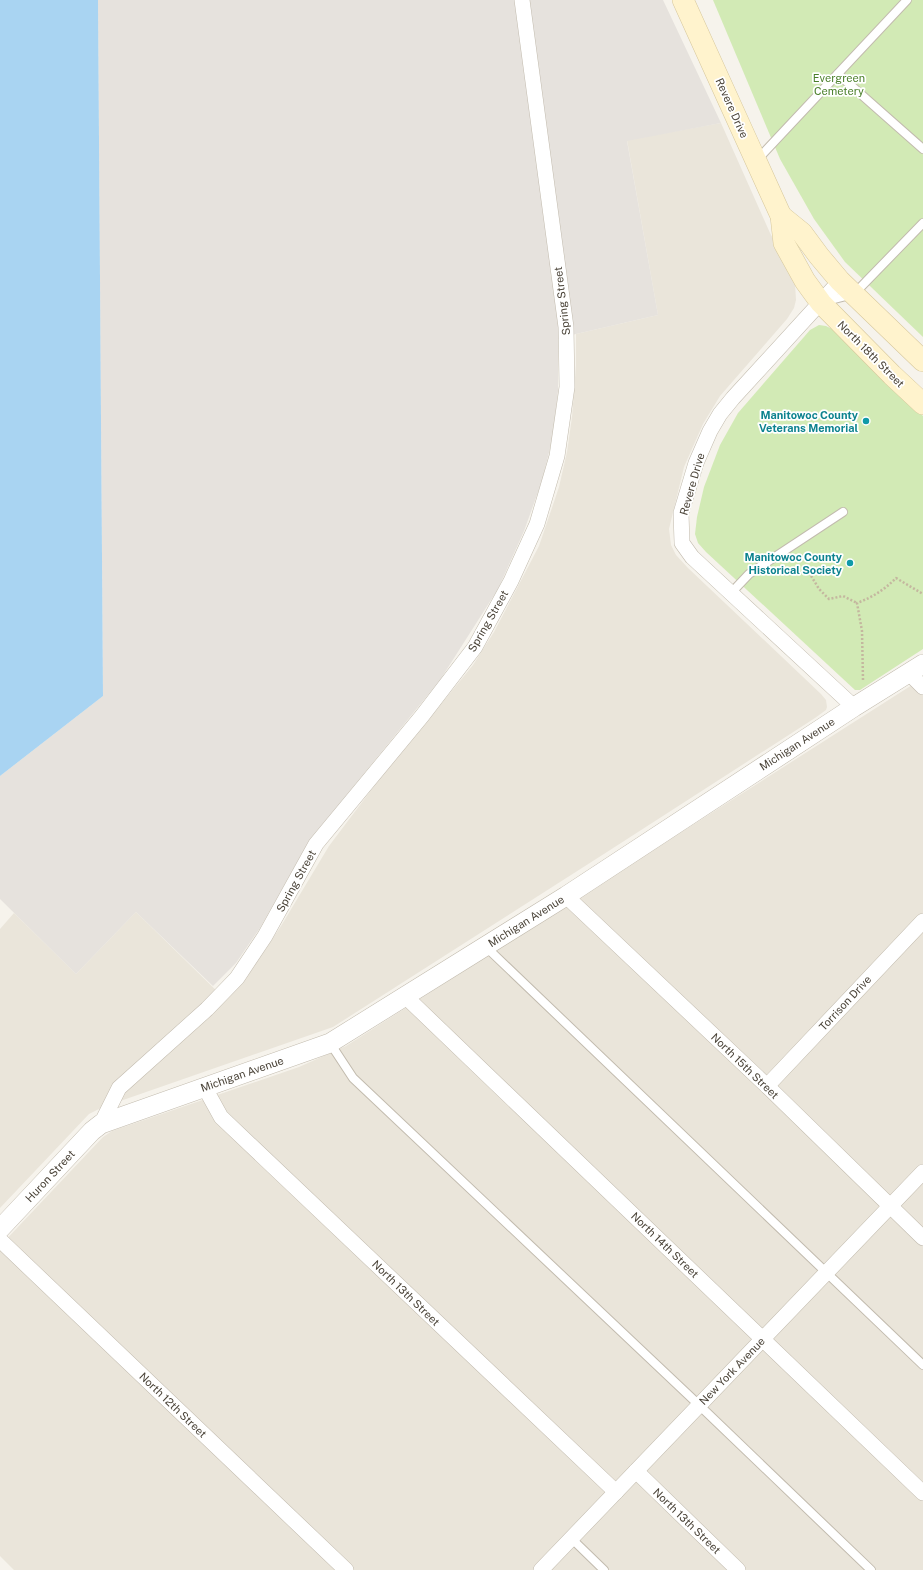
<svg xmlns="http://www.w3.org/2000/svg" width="923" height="1570" font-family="'Public Sans',sans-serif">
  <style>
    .residential { fill: #eae5da }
    .industrial { fill: #e6e2dd }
    .green { fill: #d2eab5 }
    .water { fill: #a9d4f2 }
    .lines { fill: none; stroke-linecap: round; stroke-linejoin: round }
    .service-casing { stroke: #c2bbae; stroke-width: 10 }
    .minor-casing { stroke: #c2bbae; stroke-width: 16 }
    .tertiary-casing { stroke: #c2bbae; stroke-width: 20 }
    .secondary-casing { stroke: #d6c79b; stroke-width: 22 }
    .path { stroke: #c4b79f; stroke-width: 2.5; stroke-dasharray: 2 2; stroke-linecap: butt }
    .service { stroke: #fff; stroke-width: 8 }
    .minor { stroke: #fff; stroke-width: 15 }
    .tertiary { stroke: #fff; stroke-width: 19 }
    .secondary { stroke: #fff3cd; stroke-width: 21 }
    .culture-dot { fill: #0f9aa8; stroke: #fff; stroke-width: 1.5 }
    .labels { text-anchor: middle; stroke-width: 3.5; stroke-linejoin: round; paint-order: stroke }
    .park-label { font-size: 11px; fill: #4a7f2a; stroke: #fff }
    .street-label { font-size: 11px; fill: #4b4439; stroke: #fff }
    .culture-label { font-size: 11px; font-weight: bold; fill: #0d838f; stroke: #fff; text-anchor: end }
  </style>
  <rect width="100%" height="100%" fill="#f6f3ec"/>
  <g class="residential">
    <polygon points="721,123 770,233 790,271 795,283 796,300 794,308 787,319 720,396 703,424 684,467 669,529 671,545 676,555 688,568 821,694 826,700 827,707 826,710 815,718 607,852 333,1027 103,1107 89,1114 0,1208 0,929 14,913 76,974 136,912 226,1000 237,989 251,971 281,926 329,846 378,781 473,665 494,632 539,546 559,487 567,452 572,417 576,365 576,334 658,315 627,140"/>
    <polygon points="923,678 923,1570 14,1570 0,1556 0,1246 103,1137 112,1131 299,1067 346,1046"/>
  </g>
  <polygon class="industrial" points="98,0 663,0 721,123 627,141 658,315 576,334 558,339 558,391 553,436 542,481 524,531 498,589 440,680 309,841 260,928 236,963 213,986 136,912 76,974 0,899 0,776 103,696"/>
  <g class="green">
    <polygon points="713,0 923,0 923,337 845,262 814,219 780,159"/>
    <polygon points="819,325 826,326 832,329 923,416 923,649 860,690 855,690 706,552 698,543 695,534 697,517 704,487 720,445 738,413 810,330"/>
  </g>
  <polygon class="water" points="0,0 98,0 103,696 0,776"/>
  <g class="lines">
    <g class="service-casing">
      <g id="service">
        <polyline points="838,74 923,149"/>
        <polyline points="757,160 907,0"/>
        <polyline points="823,302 854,294 923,223"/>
        <polyline points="731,593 749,574 843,512"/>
        <polyline points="485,946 923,1365"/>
        <polyline points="330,1043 353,1078 699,1405 871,1570"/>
        <polyline points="572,1539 604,1570"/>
      </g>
    </g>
    <g class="minor-casing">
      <g id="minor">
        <polyline points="840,281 733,398 720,414 710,431 696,463 681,513 682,543 692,557 854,707"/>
        <polyline points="909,673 923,687"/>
        <polyline points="566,896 767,1086 923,1238"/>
        <polyline points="406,997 923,1493"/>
        <polyline points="767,1086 923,921"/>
        <polyline points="205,1088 221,1117 616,1492"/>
        <polyline points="101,1124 119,1088 207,1009 237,978 265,936 316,844 422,716 475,647 511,581 537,524 557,456 567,387 566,327 522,0"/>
        <polyline points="0,1240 346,1570"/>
        <polyline points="636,1471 738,1570"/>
        <polyline points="541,1570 923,1172"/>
      </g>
    </g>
    <g class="tertiary-casing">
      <polyline id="tertiary" points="0,1229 92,1131 101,1124 330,1043 566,896 854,707 923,664"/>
    </g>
    <g class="secondary-casing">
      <g id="secondary">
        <polyline points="683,0 781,216 784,243 805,281 821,303 892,375 923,404"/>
        <polyline points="781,216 802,233 819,256 840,281 923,361"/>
      </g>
    </g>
    <g class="path">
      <polyline points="807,569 819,589 829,599 843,596 857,603"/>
      <path d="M863,680L862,631L857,603C873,597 884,590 896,578L923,594"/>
    </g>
    <use href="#service" class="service"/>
    <use href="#minor" class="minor"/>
    <use href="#tertiary" class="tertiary"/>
    <use href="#secondary" class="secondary"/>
  </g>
  <g class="culture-dot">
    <circle cx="866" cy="421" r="4"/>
    <circle cx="850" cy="563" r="4"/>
  </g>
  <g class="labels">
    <g class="park-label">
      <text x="839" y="82">Evergreen<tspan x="839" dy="13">Cemetery</tspan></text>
    </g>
    <g class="street-label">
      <text transform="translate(732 108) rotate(66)" y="4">Revere Drive</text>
      <text transform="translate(562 301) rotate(-97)" y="4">Spring Street</text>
      <text transform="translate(871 354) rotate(45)" y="4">North 18th Street</text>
      <text transform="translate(692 484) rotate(-74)" y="4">Revere Drive</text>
      <text transform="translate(488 621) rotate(-60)" y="4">Spring Street</text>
      <text transform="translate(797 744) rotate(-33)" y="4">Michigan Avenue</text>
      <text transform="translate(296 881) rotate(-61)" y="4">Spring Street</text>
      <text transform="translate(526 921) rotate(-32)" y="4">Michigan Avenue</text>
      <text transform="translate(845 1003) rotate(-47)" y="4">Torrison Drive</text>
      <text transform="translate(745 1066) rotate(44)" y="4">North 15th Street</text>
      <text transform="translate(242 1074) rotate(-19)" y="4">Michigan Avenue</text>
      <text transform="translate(50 1176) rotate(-47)" y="4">Huron Street</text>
      <text transform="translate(665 1245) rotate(44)" y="4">North 14th Street</text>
      <text transform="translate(406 1293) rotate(44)" y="4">North 13th Street</text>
      <text transform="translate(732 1371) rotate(-46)" y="4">New York Avenue</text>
      <text transform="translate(173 1405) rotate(44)" y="4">North 12th Street</text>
      <text transform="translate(687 1521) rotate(44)" y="4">North 13th Street</text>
    </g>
    <g class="culture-label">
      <text x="858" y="419">Manitowoc County<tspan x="858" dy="13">Veterans Memorial</tspan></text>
      <text x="842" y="561">Manitowoc County<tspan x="842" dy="13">Historical Society</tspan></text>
    </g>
  </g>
</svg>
